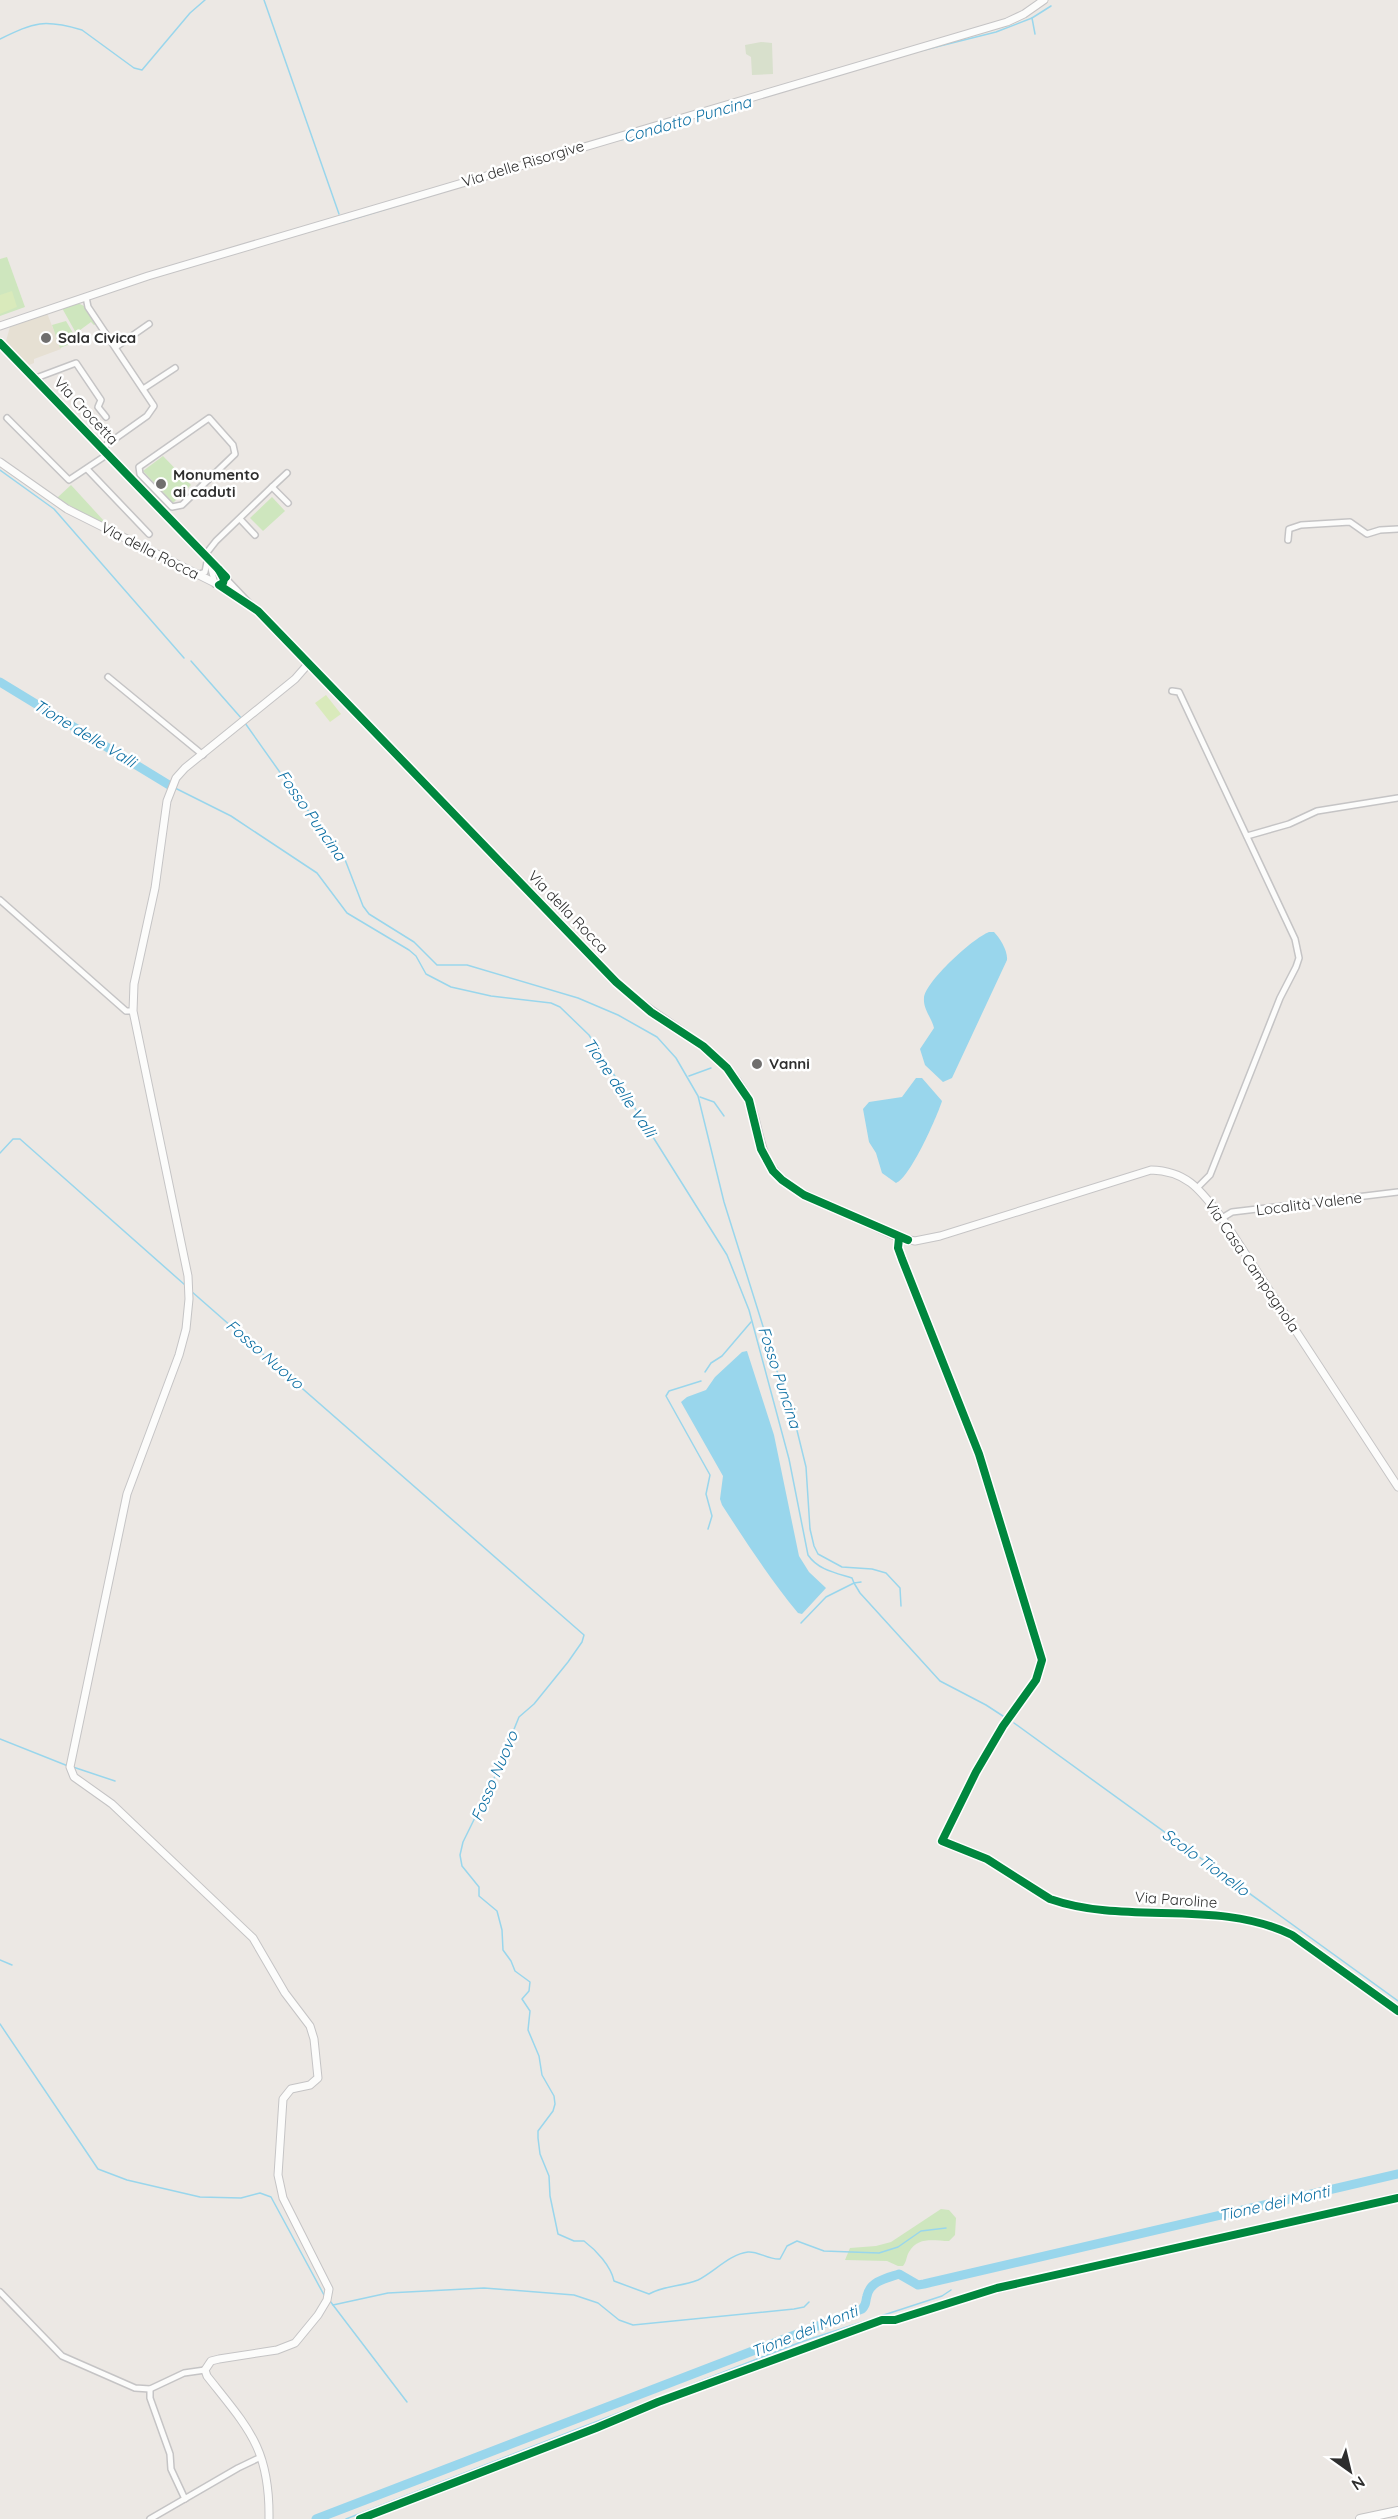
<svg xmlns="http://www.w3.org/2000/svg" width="1398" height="2519" font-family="Quicksand,sans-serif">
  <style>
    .education { fill: #e6e0d3 }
    .green { fill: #cee6be }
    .cemetery { fill: #d8e0cc }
    .pitch { fill: #d9eabb }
    .water { fill: #99d6ec }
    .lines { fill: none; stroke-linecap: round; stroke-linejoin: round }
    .stream { stroke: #99d6ec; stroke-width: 1.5 }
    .river { stroke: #99d6ec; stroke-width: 9 }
    .minor-casing { stroke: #c5c4c5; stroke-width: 8 }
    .tertiary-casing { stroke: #c5c4c5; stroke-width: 9 }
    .secondary-casing { stroke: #c5c4c5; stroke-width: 10 }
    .minor { stroke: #fcfcfb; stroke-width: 5 }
    .tertiary { stroke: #fcfcfb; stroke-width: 7 }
    .secondary { stroke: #fcfcfb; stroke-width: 8 }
    .cycleway-casing { stroke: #fff; stroke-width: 11 }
    .cycleway { stroke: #00873e; stroke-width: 8 }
    .poi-dot { fill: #706f6e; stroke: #fff; stroke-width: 2 }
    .labels { text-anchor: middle; stroke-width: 5; stroke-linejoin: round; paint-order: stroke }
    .street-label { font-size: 15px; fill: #2e2e2e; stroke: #fff }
    .poi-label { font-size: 15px; font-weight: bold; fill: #2e2e2e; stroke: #fff; text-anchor: start }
    .water-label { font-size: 16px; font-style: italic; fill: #0d6fa3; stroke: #fff }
  </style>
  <rect width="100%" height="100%" fill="#ece8e4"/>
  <polygon class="education" points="47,313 61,349 34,359 34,363 29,365 6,341 10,327"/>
  <g class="green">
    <polygon points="7,257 25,307 0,316 0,259"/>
    <polygon points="78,303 84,306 96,324 94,325 91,322 76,333 62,308"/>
    <polygon points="66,321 76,338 80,340 60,348 52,325"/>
    <polygon points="163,456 191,485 173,503 143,471"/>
    <polygon points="71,485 104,521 102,524 57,498"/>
    <polygon points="272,497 285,511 263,531 250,518"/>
    <path d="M941,2209L949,2210L956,2218L955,2235L949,2241C934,2241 918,2236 909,2252C906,2257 907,2261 903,2266H898L887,2261L845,2260L850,2248L876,2246L891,2242Z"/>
  </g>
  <polygon class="cemetery" points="761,42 772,43 773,74 752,75 751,57 746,54 745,45"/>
  <g class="pitch">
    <polygon points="12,291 17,307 0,314 0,295"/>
    <polygon points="326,695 341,714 330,722 315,703"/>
  </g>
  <g class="water">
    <path d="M989,932H994C1000,938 1008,951 1007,960L952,1078L943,1082L925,1065L920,1049L934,1028C932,1018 923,1010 924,998C925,982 973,938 989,932Z"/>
    <path d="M916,1078H922L942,1101C937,1117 910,1178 896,1183L882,1173L876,1153L869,1142L863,1109L869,1102L902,1097Z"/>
    <path d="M747,1351L774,1435L799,1556L809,1572L826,1588L802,1614L798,1613C770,1579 746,1542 722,1505L720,1499L723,1476L681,1402L687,1397L706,1390L715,1377L742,1352Z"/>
  </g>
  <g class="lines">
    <g class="stream">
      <polyline points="264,0 339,214"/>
      <polyline points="1032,18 1051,6"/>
      <path d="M0,39C35,22 44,19 82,30L134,68L142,70L190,13L205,0"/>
      <polyline points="920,51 996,32 1032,18 1035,34"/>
      <polyline points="621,140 691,119"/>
      <polyline points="343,221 343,222 466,185"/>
      <polyline points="0,470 54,509 184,658"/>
      <polyline points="191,661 242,719"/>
      <polyline points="245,723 296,795 344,857 363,906 369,914 414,942 437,965 467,965 578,998 618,1015 657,1037 676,1058 698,1096 724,1202 777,1371 791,1406 806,1467 810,1529 814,1546 818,1554 842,1567 872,1569 886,1573 900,1588 901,1606"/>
      <path d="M175,788L231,816L317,873L347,913L409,950L416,956L426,974L451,987L491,996L551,1003L560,1007L589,1035L727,1255L749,1310L789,1459L808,1555C818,1570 836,1573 852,1578L854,1583L861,1582"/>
      <polyline points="689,1076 711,1068"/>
      <polyline points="700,1097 714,1102 724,1116"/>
      <polyline points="0,1153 13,1139 20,1139 185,1285"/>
      <path d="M191,1291L584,1635L582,1642L568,1662L534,1704L519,1717L493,1781L463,1842L460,1855L462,1866L479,1887V1896L497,1911L502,1930L503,1950L511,1961L515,1971L530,1982L529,1991L522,1999L530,2011L528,2030L539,2056L542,2075L554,2096L555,2104L553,2111L538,2131V2138L540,2154L549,2176L550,2196L558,2234L574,2241H584C596,2250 611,2266 614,2281L649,2294C665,2285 681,2287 698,2280C714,2272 730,2254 748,2252C758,2251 769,2260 780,2259L787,2246L797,2241L824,2251L879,2253L898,2247L921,2231L946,2228"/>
      <polyline points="705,1372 711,1363 722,1356 751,1322"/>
      <polyline points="701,1381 669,1391 666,1396 710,1475 706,1494 712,1516 708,1529"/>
      <polyline points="801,1623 826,1597 854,1583 860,1593 940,1681 986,1705 1006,1718"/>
      <polyline points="1014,1723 1398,2001"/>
      <polyline points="0,1739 68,1766"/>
      <polyline points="73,1767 115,1781"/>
      <polyline points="0,1960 12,1965"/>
      <polyline points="0,2024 98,2169 127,2180 200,2197 241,2198 260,2193 271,2197 324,2295"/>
      <polyline points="966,2293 1398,2194"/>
      <polyline points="330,2301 333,2305 388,2293 484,2288 574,2295 598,2303 619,2320 633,2325 794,2309 804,2307 809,2302"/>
      <polyline points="333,2305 407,2402"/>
      <polyline points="346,2519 801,2342 942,2296 951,2290"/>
    </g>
    <g class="river">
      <polyline points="0,682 169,785"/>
      <path d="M316,2519L862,2309C867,2304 865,2302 867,2296C870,2281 887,2278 899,2274L918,2285L924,2284L1398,2174"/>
    </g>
    <g class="minor-casing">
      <g id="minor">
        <polyline points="86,297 88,307 154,406 147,416 102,448"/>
        <polyline points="0,343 36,378 251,605"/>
        <polyline points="116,347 149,324"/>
        <polyline points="36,378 76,363 101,400 98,407 106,417"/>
        <polyline points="143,389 175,368"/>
        <polyline points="7,418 69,480 108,454"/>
        <polygon points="209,418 233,445 235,454 182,505 172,507 140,474 139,467"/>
        <polyline points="87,469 149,534"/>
        <polyline points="272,487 287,473"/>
        <polyline points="240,519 255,535"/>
        <polyline points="1288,540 1289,529 1301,525 1350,522 1367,534 1380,530 1398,529"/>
        <polyline points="205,555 216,541 272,487 288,503"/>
        <polyline points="209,561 215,584"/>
        <polyline points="197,575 205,572 207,562"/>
        <polyline points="108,677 203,755"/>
        <polyline points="1172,691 1179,692 1295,939 1299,958 1296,967 1280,998 1210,1175 1198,1187"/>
        <polyline points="1247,836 1289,824 1317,811 1398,798"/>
        <polyline points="0,900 126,1011 133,1011"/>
        <polyline points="1222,1218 1232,1212 1398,1192"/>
        <path d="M942,1841L987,1859L1050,1899C1127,1926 1217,1898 1292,1935L1398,2011"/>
        <polyline points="0,2292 62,2356 135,2388 150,2389 184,2373 205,2370"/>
        <polyline points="150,2389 150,2398 170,2454 171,2469 185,2499"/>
        <polyline points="150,2519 238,2468 261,2457"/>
      </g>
    </g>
    <g class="tertiary-casing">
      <g id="tertiary">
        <polyline points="0,326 148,276 1007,22 1024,14 1044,0"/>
        <path d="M0,462L67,509L219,585L258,611L616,982C656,1020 717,1044 744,1091C766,1130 751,1160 796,1190L899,1238L915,1241L940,1236L1151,1170C1188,1171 1201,1191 1222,1218L1398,1487"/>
        <path d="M269,2519C270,2448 248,2428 207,2376L205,2370L211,2361L219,2359L277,2350L295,2343L318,2315L327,2300L329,2289L283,2198L278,2175L283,2099L291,2089L310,2085L318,2078L314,2039L310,2026L285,1993L253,1938L112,1804L74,1777L70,1767L127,1494L179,1355L186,1329L189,1299L188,1276L133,1011L134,984L155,888L167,801L176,778L185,768L295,679L309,663"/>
      </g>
    </g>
    <g class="secondary-casing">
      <polyline id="secondary" points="1360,2519 1398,2511"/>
    </g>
    <use href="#minor" class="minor"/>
    <use href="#tertiary" class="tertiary"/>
    <use href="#secondary" class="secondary"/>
    <g class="cycleway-casing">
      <g id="cycleway">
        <polyline points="0,343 226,577"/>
        <polyline points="219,570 224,579 223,583 219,585 258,611 616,982 651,1012 703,1046 727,1068 749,1100 761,1149 773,1171 782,1180 804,1195 908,1240"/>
        <path d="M899,1238L898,1248L902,1259L979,1454L1042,1660L1036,1680L1003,1726L976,1772L942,1841L987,1859L1050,1899C1127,1926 1217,1898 1292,1935L1398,2011"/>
        <polyline points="360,2519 596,2428 658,2402 882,2320 895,2320 997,2288 1398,2198"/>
      </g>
    </g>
    <use href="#cycleway" class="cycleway"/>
  </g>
  <g class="poi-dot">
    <circle cx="46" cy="338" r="6"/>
    <circle cx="161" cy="484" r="6"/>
    <circle cx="757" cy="1064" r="6"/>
  </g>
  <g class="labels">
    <g class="street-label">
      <text transform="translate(523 164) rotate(-17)" y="5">Via delle Risorgive</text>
      <text transform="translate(86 411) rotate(47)" y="5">Via Crocetta</text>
      <text transform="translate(150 551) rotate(27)" y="5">Via della Rocca</text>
      <text transform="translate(568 912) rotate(46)" y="5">Via della Rocca</text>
      <text transform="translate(1309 1204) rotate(-7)" y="5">Località Valene</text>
      <text transform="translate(1252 1266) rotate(56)" y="5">Via Casa Campagnola</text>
      <text transform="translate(1176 1900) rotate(4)" y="5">Via Paroline</text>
    </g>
    <g class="poi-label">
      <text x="58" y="343">Sala Civica</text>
      <text x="173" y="480">Monumento<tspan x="173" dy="17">ai caduti</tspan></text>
      <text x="769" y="1069">Vanni</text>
    </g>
    <g class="water-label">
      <text transform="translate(687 119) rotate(-16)" y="6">Condotto Puncina</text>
      <text transform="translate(85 733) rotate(31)" y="6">Tione delle Valli</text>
      <text transform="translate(312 815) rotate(55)" y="6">Fosso Puncina</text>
      <text transform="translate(620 1087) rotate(56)" y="6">Tione delle Valli</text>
      <text transform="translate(265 1354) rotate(41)" y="6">Fosso Nuovo</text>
      <text transform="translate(780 1377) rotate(72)" y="6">Fosso Puncina</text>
      <text transform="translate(494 1776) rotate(-67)" y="6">Fosso Nuovo</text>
      <text transform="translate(1206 1862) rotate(36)" y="6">Scolo Tionello</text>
      <text transform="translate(1274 2203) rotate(-13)" y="6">Tione dei Monti</text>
      <text transform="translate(804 2331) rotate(-22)" y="6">Tione dei Monti</text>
    </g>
  </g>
  <g transform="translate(1350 2471) rotate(146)" stroke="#ffffff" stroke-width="4.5" paint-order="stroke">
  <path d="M0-4.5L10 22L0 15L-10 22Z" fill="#2e2e2e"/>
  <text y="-9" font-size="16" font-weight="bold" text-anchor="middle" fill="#2e2e2e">N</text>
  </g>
</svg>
